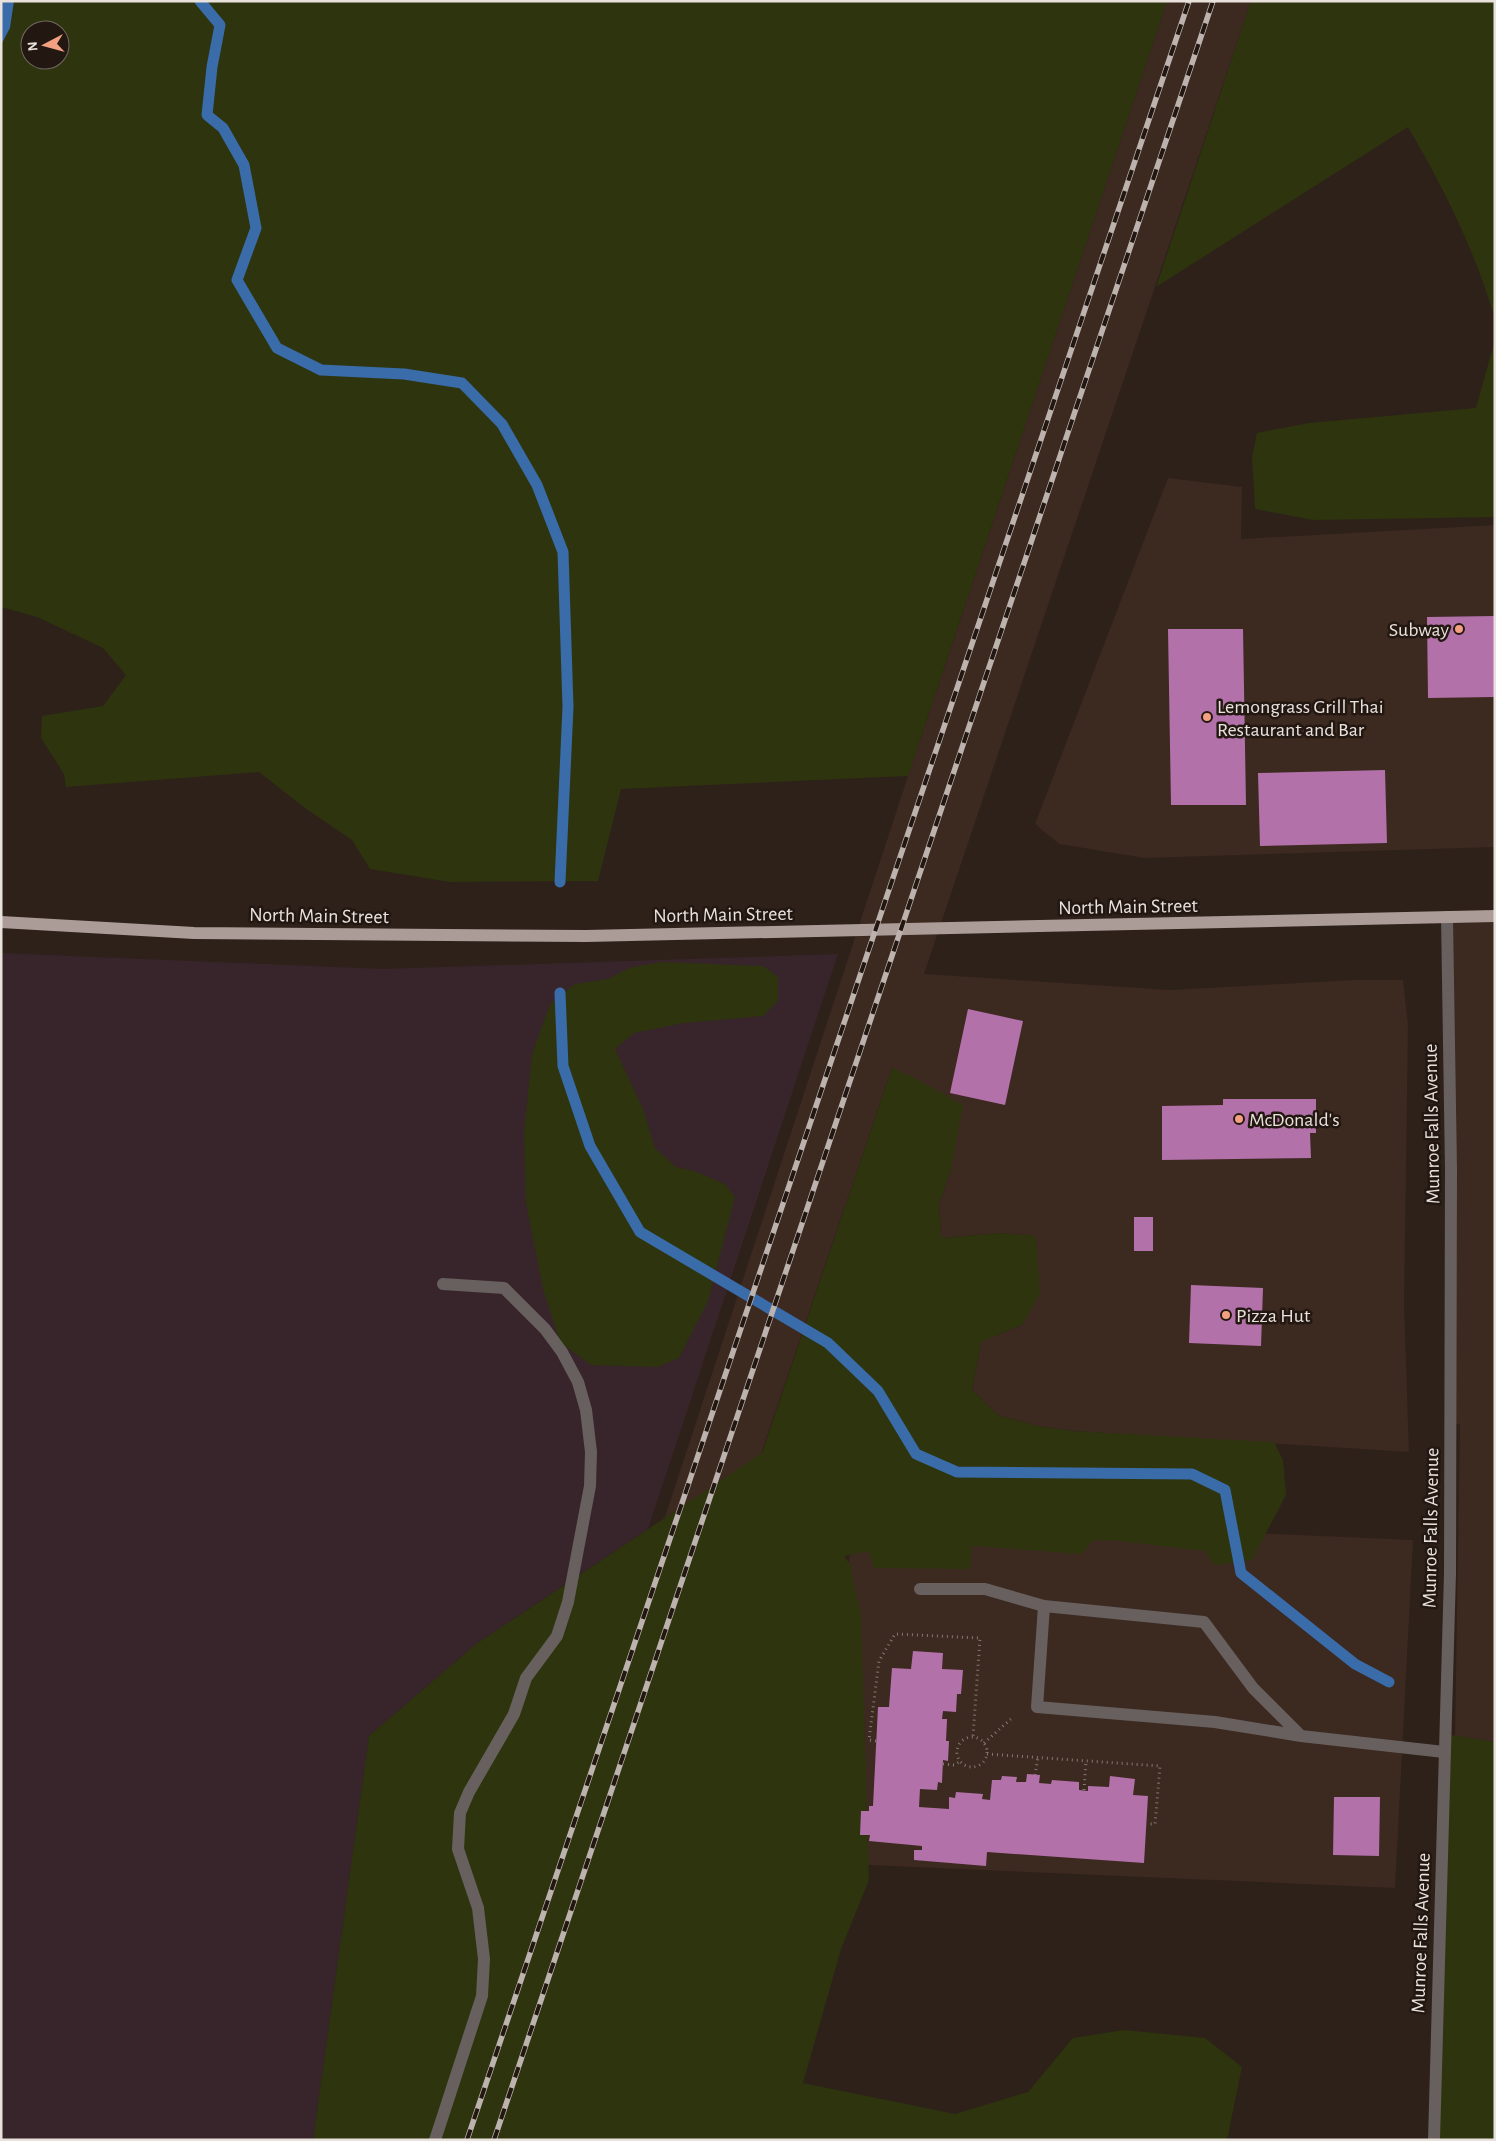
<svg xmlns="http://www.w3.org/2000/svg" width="1496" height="2141" font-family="'Alegreya Sans',sans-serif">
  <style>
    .built { fill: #3c2920 }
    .industrial { fill: #38252b }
    .green { fill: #2e340e; fill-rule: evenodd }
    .water { fill: #396ca9 }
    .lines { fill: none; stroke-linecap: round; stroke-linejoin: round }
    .stream { stroke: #396ca9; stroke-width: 11 }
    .building { fill: #b371a9 }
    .path { stroke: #837973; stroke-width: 3; stroke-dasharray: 1 4; stroke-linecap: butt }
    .service { stroke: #67605e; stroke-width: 12 }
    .tertiary { stroke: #67605e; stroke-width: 12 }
    .primary { stroke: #ab9c98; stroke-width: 12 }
    .rail-casing { stroke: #bcb3ae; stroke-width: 5.5 }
    .rail { stroke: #231711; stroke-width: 4; stroke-dasharray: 11; stroke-linecap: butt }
    .poi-dot { fill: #f2a081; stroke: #231711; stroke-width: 2 }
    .labels { text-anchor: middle; stroke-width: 5; stroke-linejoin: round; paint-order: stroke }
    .poi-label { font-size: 20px; fill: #e9e1dc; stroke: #231711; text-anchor: start }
    .street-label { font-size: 20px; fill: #e9e1dc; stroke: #231711 }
  </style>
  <rect width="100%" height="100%" fill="#2d211a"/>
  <g class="built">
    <polygon points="1167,1 1251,1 924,974 1170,990 1354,980 1403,980 1408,1025 1404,1305 1409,1452 1073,1431 1037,1426 998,1415 972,1390 981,1342 1023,1324 1039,1293 1036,1236 1000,1233 941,1238 939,1204 951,1169 892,1068 588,1964 525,1944 908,776"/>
    <polygon points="1168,478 1242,487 1241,539 1495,525 1495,847 1145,858 1059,844 1035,824"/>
    <polygon points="1495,916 1495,1742 1455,1736 1460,1424 1450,1425 1447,917"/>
    <polygon points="853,1516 1413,1540 1395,1888 823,1863"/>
  </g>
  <polygon class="industrial" points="1,953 383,969 838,954 648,1529 476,1644 369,1736 313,2140 1,2140"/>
  <g class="green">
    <path d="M14,1H1167L908,776L621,789L598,881L450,882L370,869L352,840L305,808L259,772L66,787L64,774L41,738L42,716L103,706L126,675L103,648L37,617L1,607V45L10,28ZM30,30H60V60H30Z"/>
    <path d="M1251,1H1495V319C1475,251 1444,188 1408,127L1156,287Z"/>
    <polygon points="1495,340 1495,517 1313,520 1255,509 1252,457 1257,433 1309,423 1476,408"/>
    <polygon points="661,962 763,966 778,977 778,1001 763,1016 684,1023 634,1033 615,1049 643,1109 655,1148 676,1167 694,1171 725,1184 735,1197 708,1301 679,1358 658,1367 591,1365 560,1342 543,1289 526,1203 524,1134 532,1054 550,1004 575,984 608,979 629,968"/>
    <polygon points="892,1068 913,1077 963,1105 951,1169 939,1204 941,1238 1000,1233 1036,1236 1040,1293 1023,1324 981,1342 972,1390 998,1415 1037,1426 1073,1431 1274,1442 1283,1460 1286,1495 1252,1560 1214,1565 1205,1551 1111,1540 1092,1541 1082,1554 972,1546 970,1569 874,1568 869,1551 844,1556 850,1564 861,1617 869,1880 841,1949 803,2083 955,2114 1028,2092 1073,2038 1124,2030 1205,2038 1242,2067 1227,2140 313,2140 369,1736 476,1644 762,1453"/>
    <polygon points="1445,1734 1495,1742 1495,2140 1434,2140"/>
  </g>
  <polygon class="water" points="1,1 14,1 10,28 1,45"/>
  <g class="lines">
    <g class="stream">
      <polyline points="200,1 220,25 212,67 207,115 223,128 244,165 256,228 237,280 277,348 321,370 404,374 462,383 502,424 537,485 563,552 568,707 560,882"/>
      <polyline points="560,993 563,1066 590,1146 640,1232 828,1343 878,1391 916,1454 957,1472 1192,1474 1225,1490 1241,1573 1355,1664 1389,1682"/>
    </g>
  </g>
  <g class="building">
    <polygon points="1495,616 1495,697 1428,698 1427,617"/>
    <polygon points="1168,629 1243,629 1246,805 1171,805"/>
    <polygon points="1385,770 1387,843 1260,846 1258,773"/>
    <polygon points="968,1009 1023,1021 1005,1105 950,1093"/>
    <polygon points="1223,1099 1316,1099 1316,1133 1310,1133 1311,1158 1162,1160 1162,1106 1223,1105"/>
    <rect x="1134" y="1217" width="19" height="34"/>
    <polygon points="1191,1285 1263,1288 1261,1346 1189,1343"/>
    <polygon points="913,1651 943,1653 942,1669 963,1670 961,1694 957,1694 956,1712 943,1711 942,1719 947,1719 946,1741 949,1741 948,1761 943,1760 942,1783 938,1782 937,1790 920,1789 919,1807 949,1809 949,1797 955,1798 956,1792 983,1794 982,1799 990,1800 992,1780 1001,1780 1002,1776 1017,1777 1016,1782 1026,1782 1027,1774 1040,1775 1039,1783 1051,1784 1052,1780 1079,1782 1079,1790 1088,1791 1088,1786 1109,1787 1110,1776 1135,1779 1133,1795 1148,1796 1144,1863 987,1852 986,1866 914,1860 914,1850 922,1850 922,1846 869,1841 870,1835 860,1835 861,1811 869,1811 869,1806 873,1806 878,1707 889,1707 892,1668 911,1669"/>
    <polygon points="1334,1797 1380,1797 1379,1856 1333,1855"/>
  </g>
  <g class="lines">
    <g class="path">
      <circle cx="972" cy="1752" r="15"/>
      <polyline points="876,1741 869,1740 879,1661 895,1634 980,1638 973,1737"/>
      <polyline points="984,1743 1012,1718"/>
      <polyline points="987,1754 1160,1766 1155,1824 1147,1824"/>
      <polyline points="943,1764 954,1765 961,1761"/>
      <polyline points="1035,1775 1038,1757"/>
      <polyline points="1084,1790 1086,1761"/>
    </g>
    <g class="service">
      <polyline points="920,1589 985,1589 1044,1606"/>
      <polyline points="1301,1736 1253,1688 1204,1622 1044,1606 1037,1707 1215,1722 1301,1736 1444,1752"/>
      <polyline points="435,2140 482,1996 484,1959 478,1908 458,1849 460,1813 469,1792 514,1714 526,1678 557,1636 568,1602 590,1486 591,1452 586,1410 578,1382 562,1352 545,1329 504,1288 443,1284"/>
    </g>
    <polyline class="tertiary" points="1434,2140 1450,1573 1451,1169 1447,917"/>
    <polyline class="primary" points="1,922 194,933 586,936 1495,916"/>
    <g class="rail-casing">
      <g id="rail">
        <polyline points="467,2140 1189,1"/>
        <polyline points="494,2140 1213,1"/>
      </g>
    </g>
    <use href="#rail" class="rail"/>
  </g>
  <g class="poi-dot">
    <circle cx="1459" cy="629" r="5"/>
    <circle cx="1207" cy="717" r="5"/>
    <circle cx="1239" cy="1119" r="5"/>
    <circle cx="1226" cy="1315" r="5"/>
  </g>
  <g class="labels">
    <g class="poi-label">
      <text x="1449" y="636" text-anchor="end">Subway</text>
      <text x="1217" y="713">Lemongrass Grill Thai<tspan x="1217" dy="23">Restaurant and Bar</tspan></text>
      <text x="1249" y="1126">McDonald's</text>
      <text x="1236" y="1322">Pizza Hut</text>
    </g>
    <g class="street-label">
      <text transform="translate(1128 906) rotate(-1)" y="7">North Main Street</text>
      <text transform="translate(723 914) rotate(-1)" y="7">North Main Street</text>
      <text transform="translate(319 915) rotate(1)" y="7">North Main Street</text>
      <text transform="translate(1431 1124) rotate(-91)" y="7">Munroe Falls Avenue</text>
      <text transform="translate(1430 1528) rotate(-89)" y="7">Munroe Falls Avenue</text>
      <text transform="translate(1420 1933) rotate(-88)" y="7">Munroe Falls Avenue</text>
    </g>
  </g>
  <rect width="1496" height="2141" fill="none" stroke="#e9e1dc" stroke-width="5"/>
  <g transform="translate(45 45) rotate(264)"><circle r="24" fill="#231711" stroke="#726862"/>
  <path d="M0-4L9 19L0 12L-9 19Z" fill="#f2a081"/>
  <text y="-8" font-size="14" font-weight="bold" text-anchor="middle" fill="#e9e1dc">N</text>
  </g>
</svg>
